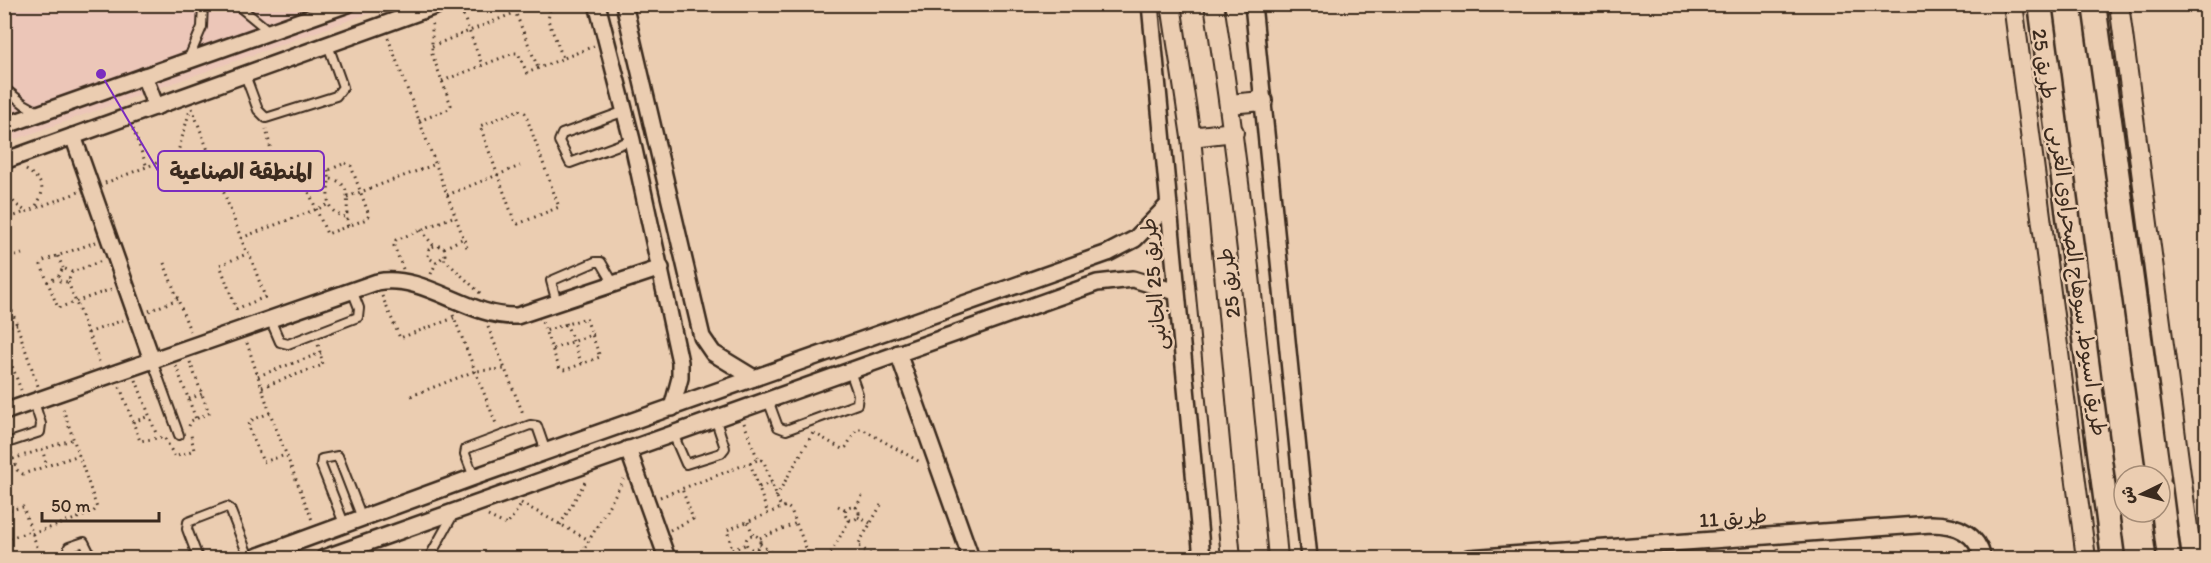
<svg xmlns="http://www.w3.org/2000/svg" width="2211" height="563" font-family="Itim,'Playpen Sans Arabic',sans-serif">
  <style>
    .built { fill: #ecc6b8 }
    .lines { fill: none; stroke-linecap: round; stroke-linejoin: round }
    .service-casing { stroke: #3b2a1e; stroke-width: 12 }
    .minor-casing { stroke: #3b2a1e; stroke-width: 20 }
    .tertiary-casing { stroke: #3b2a1e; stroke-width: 22 }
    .primary-casing { stroke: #3b2a1e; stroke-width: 27 }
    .path { stroke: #3b2a1e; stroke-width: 3; stroke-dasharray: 1.5 4.5; stroke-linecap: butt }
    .service { stroke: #ebcdb1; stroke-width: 8 }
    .minor { stroke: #ebcdb1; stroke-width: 15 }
    .tertiary { stroke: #ebcdb1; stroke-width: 18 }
    .primary { stroke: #ebcdb1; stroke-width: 22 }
    .labels { text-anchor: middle; stroke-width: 5; stroke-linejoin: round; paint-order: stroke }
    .street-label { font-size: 21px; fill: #3b2a1e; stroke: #ebcdb1 }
    .leader { fill: none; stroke: #7b2cbf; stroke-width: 2 }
    .callout-dot { fill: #7b2cbf; stroke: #ebcdb1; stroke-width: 2 }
    .callout { fill: #ebcdb1; stroke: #7b2cbf; stroke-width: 2 }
    .callout-label { font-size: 22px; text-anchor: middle; font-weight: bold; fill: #3b2a1e }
  </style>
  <rect width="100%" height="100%" fill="#ebcdb1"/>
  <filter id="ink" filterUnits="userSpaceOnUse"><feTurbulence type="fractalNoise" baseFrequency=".0167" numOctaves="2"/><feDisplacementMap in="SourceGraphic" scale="12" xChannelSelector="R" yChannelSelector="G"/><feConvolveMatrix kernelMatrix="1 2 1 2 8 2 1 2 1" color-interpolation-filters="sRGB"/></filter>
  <g filter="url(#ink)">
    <polygon class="built" points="5,4 392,5 5,143"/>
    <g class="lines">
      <g class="service-casing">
        <g id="service">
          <polyline points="236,4 269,31"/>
          <polyline points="188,60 202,27 203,4"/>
          <polyline points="245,75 258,110 266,118 336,96 343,87 328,45"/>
          <polyline points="4,88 24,104 40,113"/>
          <polyline points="625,111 562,134 559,141 570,163 632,140"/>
          <polyline points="557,303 551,281 595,262 601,262 614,284"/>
          <polyline points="270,319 280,342 288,344 358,317 359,308 352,290"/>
          <polyline points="152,360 179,435"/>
          <polyline points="768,400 778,427 786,430 857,404 858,394 850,371"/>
          <polyline points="673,434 686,464 721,453 725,448 715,418"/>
          <polyline points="4,444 40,432 41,424 34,402"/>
          <polyline points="474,477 465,454 466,449 530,425 537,426 546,452"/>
          <polyline points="345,526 321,465 322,459 338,456 362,518"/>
          <polyline points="71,558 69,547 84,542 92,558"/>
          <polyline points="198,558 187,529 188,522 227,507 230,509 249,558"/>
          <polyline points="429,558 454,513"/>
        </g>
      </g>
      <g class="minor-casing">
        <g id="minor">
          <polyline points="597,4 632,140 680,362 680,378 672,408"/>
          <polyline points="624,4 702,337 713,353 754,378"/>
          <polyline points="1150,4 1202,558"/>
          <polyline points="1253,4 1309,558"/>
          <polyline points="144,76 156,107"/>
          <polyline points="4,126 348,4"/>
          <polyline points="73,136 152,360"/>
          <polyline points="4,161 441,4"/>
          <polyline points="898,353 971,558"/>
          <path d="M4,412L377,282C425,273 468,318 517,316L661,268"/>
          <polyline points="628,449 667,558"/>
          <polyline points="253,558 474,477 1108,253 1135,239 1168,205"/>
          <polyline points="324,558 1097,283 1133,279 1176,292"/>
          <path d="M1469,558L1931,524C1956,524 1976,532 1983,558"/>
        </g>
      </g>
      <g class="tertiary-casing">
        <g id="tertiary">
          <polyline points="1171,4 1191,137 1231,558"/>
          <path d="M1214,4C1243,189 1261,373 1278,558"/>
          <polyline points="2013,4 2086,558"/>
          <polyline points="2119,4 2192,558"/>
          <polyline points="1229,104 1263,101"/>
          <polyline points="1191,137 1234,132"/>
        </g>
      </g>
      <g class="primary-casing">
        <g id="primary">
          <polyline points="2040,4 2113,558"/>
          <polyline points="2094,4 2159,476"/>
          <polyline points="2160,486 2169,558"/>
        </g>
      </g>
      <g class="path">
        <polyline points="459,4 482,65"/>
        <polyline points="512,4 538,68"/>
        <polyline points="551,4 548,20 563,58"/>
        <polyline points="388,38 468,250"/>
        <polyline points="432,46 514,13"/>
        <polyline points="442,81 514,53 518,53 527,73 594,46"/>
        <polyline points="192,108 247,254"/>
        <polygon points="519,110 525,113 559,207 518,224 514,220 480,126"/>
        <polyline points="419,121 449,109 451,105 432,54 432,24"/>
        <polyline points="133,129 147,167"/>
        <polyline points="178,156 189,185 193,187 273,158 266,129"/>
        <polygon points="345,163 351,166 369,215 367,219 327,234 304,181"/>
        <path d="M26,170C43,180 47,190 35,207"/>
        <path d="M328,170C333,186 317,209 345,217"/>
        <polyline points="10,173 8,193 15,204 27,212"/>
        <path d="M331,179C357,184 343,211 348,226"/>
        <polyline points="105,183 177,155 190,110"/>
        <polyline points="447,195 520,166"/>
        <polyline points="347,197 436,164"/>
        <polyline points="4,220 79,192"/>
        <polyline points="421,230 433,245"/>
        <polyline points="241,238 330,204"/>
        <polyline points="96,242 43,261 41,265 58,308 112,289"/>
        <polyline points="444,248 464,238"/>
        <polyline points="58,256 63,268"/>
        <polyline points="444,259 480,293"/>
        <polyline points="4,260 22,254"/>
        <polyline points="164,263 190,331"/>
        <polyline points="403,269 394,246 396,240 455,216"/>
        <polyline points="72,272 68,282 60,281 58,277 63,268 72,272 102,261"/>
        <polyline points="431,274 436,263 445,255 444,248 437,245 429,248 428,257 436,263"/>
        <polyline points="47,282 58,277"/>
        <polyline points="68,282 100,364"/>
        <polyline points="4,288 38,386"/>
        <polyline points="382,296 400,338 454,318"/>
        <polyline points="236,309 265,297 249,253 220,265 238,314"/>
        <polyline points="149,311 178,299"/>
        <polyline points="453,315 497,426"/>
        <polyline points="542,322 559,367 560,369 565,370 600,357 586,318 545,331"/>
        <polyline points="566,323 582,364"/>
        <polyline points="4,327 17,324"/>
        <polyline points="488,327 524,416"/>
        <polyline points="88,333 123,320"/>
        <polyline points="247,343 270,413 312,520"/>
        <polyline points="4,344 21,390"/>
        <polyline points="553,349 594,334"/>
        <polyline points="176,366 196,419"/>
        <polyline points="258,376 321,353"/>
        <polyline points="136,380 157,436"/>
        <polyline points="120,387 140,441 164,437 175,457 194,450 191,435"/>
        <polyline points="262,387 323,365 318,344"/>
        <polyline points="411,396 475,371 505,369"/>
        <polyline points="189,399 202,394"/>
        <polyline points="270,413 252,420 248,426 263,462 286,455"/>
        <polyline points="133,422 149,416"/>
        <polyline points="744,423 758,460"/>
        <polyline points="189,426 191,421 209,413 190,362"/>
        <polyline points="814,433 842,449 846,447 857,429 862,429 920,462"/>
        <polyline points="42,449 47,466"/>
        <polyline points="11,453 17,470 23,474 79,455"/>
        <polyline points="13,459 74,439"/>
        <polyline points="750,463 768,514"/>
        <polyline points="759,487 771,483"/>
        <polyline points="660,497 760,459 764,462 781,508"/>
        <polyline points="776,497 813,433"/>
        <polyline points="521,503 589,540"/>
        <polyline points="838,506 847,510"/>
        <circle cx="852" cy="513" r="7"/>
        <polyline points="856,508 863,494"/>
        <polyline points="4,511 23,507 40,555 37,558"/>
        <polyline points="488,516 507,525 521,505"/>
        <polyline points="858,517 870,523"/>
        <polyline points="748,522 753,535"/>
        <polyline points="560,525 585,482"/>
        <polyline points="670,530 693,519 682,489"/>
        <polyline points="4,532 11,558"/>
        <polyline points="32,534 92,513 97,508 62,406"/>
        <circle cx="753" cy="542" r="7"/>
        <polyline points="760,538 797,523"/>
        <polyline points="4,540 31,531"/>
        <polyline points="760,544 778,558"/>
        <polyline points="757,548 761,558"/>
        <polyline points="1778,548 1779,558"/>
        <polyline points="732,550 747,544"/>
        <polyline points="579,558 624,479"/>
        <polyline points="735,558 727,530 786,506 791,510 810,558"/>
        <polyline points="828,558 850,519"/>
        <polyline points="875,558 858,545 881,505"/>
      </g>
      <use href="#service" class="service"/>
      <use href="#minor" class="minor"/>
      <use href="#tertiary" class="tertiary"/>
      <use href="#primary" class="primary"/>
    </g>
  </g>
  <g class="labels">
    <g class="street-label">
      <text transform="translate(2044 64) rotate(82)" y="7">طريق 25</text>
      <text transform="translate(2078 281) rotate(82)" y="7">طريق اسيوط, سوهاج الصحراوى الغربى</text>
      <text transform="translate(1229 283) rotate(-97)" y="7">طريق 25</text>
      <text transform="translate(1154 284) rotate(-95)" y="7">طريق 25 الجانبى</text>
      <text transform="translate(1733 518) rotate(-4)" y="7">طريق 11</text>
    </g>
  </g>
  <path class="leader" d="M101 74L158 171"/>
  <circle class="callout-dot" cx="101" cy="74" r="6"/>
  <rect class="callout" x="158" y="151" width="166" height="40" rx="6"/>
  <g class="callout-label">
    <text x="241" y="179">المنطقة الصناعية</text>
  </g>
  <rect width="2211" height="563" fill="none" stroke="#ebcdb1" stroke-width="24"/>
  <rect x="12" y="12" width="2187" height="539" fill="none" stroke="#3b2a1e" stroke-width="2" filter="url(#ink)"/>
  <g transform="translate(2142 494) rotate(265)"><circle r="28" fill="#ebcdb1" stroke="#a58c76" stroke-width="1.5"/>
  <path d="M0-4.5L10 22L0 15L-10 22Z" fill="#3b2a1e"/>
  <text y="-9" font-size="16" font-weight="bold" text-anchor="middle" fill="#3b2a1e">ش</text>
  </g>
  <path d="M42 512v9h117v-9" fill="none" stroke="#3b2a1e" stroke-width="3"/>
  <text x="51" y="512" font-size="18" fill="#3b2a1e" stroke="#ebcdb1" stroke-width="4.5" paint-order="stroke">50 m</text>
</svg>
